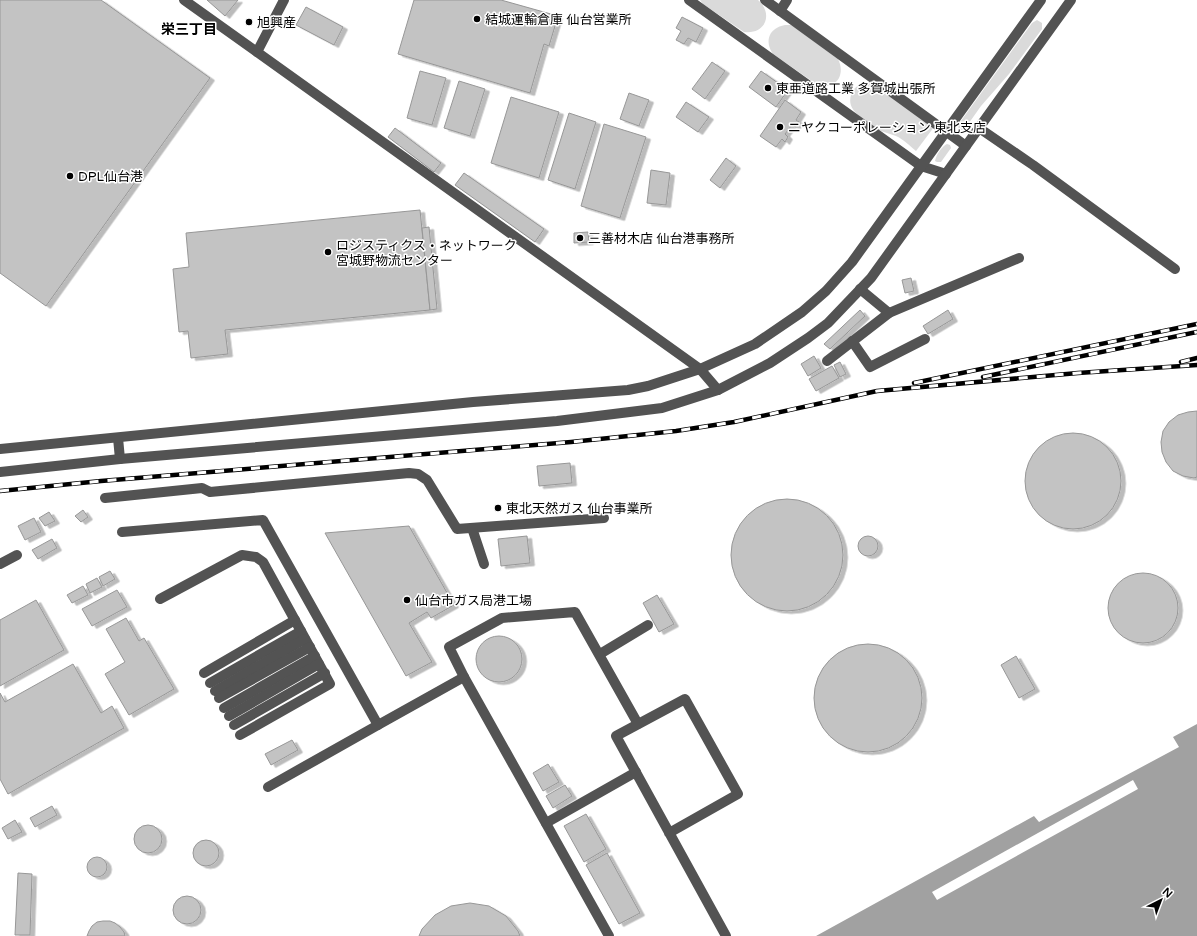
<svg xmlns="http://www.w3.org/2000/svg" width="1197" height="936" font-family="'Varela Round','Noto Sans JP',sans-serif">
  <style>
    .green { fill: #dadada }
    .water { fill: #a1a1a1 }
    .pier { fill: #fff }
    .building { fill: #c3c3c3; stroke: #979797; filter: url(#shadow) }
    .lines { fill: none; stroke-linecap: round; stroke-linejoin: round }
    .minor { stroke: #535353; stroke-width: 10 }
    .rail-casing { stroke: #000; stroke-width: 4.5 }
    .rail { stroke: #fff; stroke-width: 3; stroke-dasharray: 9; stroke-linecap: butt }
    .poi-dot { fill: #000; stroke: #fff; stroke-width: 1.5 }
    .labels { text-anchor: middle; stroke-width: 3; stroke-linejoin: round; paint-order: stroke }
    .poi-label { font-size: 13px; fill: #000; stroke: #fff; text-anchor: start }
    .neighbourhood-label { font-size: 14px; font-weight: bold; fill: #000; stroke: #fff }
  </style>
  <defs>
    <filter id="shadow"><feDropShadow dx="4.5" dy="2.5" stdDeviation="0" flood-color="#0004"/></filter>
  </defs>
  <rect width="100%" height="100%" fill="#fff"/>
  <g class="green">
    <path d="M700,0H758C774,14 765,35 744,32L703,4Z"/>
    <polygon points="1037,20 1042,23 1042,29 1009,74 981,106 964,130 959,130 958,128 958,125 1032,23"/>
    <path d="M785,25H791L796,28L838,59C846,75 836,89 819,86L773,54C764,41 769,28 785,25Z"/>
    <path d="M867,82L873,83L934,127L916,151C910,146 903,139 896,136C891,134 886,133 881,131C876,129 872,125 868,122C859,116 847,109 851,95C853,87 860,84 867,82Z"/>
    <path d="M947,144L950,145L951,148L941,162H937L935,161C936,155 942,146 947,144Z"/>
  </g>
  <polygon class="water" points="1197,724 1197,936 816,936 1034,816 1039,822 1179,747 1173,737"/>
  <polygon class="pier" points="1133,780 1138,789 937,900 932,892"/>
  <g class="building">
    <polygon points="0,0 101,0 210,78 46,306 0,273"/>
    <polygon points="207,0 238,0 225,16"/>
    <polygon points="414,0 501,0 558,16 549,46 544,44 530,93 398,54"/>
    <polygon points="306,7 343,27 334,45 296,25"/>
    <polygon points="682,17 703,28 696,42 688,38 684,44 676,40 681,31 676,28"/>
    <polygon points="712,62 725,71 705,99 692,89"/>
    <polygon points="420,71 446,78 432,125 407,118"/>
    <polygon points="761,71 788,90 776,107 749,87"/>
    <polygon points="459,81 485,89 470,136 444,128"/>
    <polygon points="629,93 649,100 639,126 620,119"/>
    <polygon points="511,97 559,112 539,178 491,163"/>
    <polygon points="785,100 801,112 796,120 799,122 795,127 792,125 785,134 788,137 785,142 782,139 776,147 760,136"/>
    <polygon points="686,102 709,117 698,132 676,117"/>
    <polygon points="569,113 596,122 575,189 548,180"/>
    <polygon points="604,124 646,137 620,218 581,206"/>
    <polygon points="395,128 441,163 434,172 388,137"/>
    <polygon points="726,158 736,166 720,188 710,180"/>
    <polygon points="651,170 670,173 666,205 647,203"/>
    <polygon points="464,173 544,229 535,242 455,185"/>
    <polygon points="420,210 430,310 225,330 228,354 191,358 188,331 179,332 173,269 189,267 186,233"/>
    <polygon points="429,227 437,309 430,310 422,228"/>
    <polygon points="588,232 589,242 574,243 574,233"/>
    <polygon points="911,278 914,291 905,293 902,280"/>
    <polygon points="860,310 865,316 830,349 824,344"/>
    <polygon points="948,310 953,319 928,334 923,326"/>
    <polygon points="814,356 821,368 808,376 801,364"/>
    <polygon points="840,362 846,374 840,377 834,365"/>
    <polygon points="832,366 839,378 816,391 809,379"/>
    <polygon points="1197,411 1197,477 1194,478 1183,476 1173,471 1166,462 1162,452 1161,442 1163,431 1169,422 1178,415 1188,412"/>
    <circle cx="1073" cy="481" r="48"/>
    <polygon points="570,463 572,483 539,486 537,466"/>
    <circle cx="787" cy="555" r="56"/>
    <polygon points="83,510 88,517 81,522 75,516"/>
    <polygon points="49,512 55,521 45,526 39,518"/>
    <polygon points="34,518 41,532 25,540 18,526"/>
    <polygon points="409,526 454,605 431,618 427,612 409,623 432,662 406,676 325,533"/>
    <circle cx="868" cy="546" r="10"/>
    <polygon points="527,536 530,563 501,566 498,539"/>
    <polygon points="52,539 57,548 38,559 32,550"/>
    <polygon points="110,571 115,579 103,586 99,577"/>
    <circle cx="1143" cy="608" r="35"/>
    <polygon points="97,578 102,587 90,593 86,584"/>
    <polygon points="83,586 88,595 72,603 67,595"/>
    <polygon points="117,590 127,607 92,626 82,609"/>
    <polygon points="657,595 674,624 659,632 643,603"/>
    <polygon points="36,600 64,650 0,686 0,620"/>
    <polygon points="126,618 139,641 144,638 174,689 129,715 105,674 125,662 106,629"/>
    <circle cx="499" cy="659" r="23"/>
    <circle cx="868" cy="698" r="54"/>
    <polygon points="1016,656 1035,689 1019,698 1001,665"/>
    <polygon points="73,664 101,713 112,706 124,728 8,794 0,779 0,693 5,702"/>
    <polygon points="292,740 298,750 271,765 265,754"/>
    <polygon points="548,764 559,782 543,791 533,773"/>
    <polygon points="565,785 572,796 553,808 546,796"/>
    <polygon points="52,806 57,815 35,827 30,818"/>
    <polygon points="586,814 606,849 584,862 564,826"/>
    <polygon points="15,820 22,832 8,839 2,828"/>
    <circle cx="148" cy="839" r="14"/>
    <circle cx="206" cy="853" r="13"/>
    <polygon points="607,853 640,913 619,924 586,865"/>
    <circle cx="97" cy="867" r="10"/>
    <polygon points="18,873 32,874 30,935 15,935"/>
    <circle cx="187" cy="910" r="14"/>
    <polygon points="470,903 489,906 506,916 518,931 520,936 419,936 422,929 435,915 451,906"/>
    <polygon points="103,921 110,921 115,923 120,927 124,932 125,936 87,936 89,931 92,926 97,922"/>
  </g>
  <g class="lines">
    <g class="minor">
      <polyline points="184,0 257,52"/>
      <polyline points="284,0 257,52 700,369 718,390"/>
      <polyline points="689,0 921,166 946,174"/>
      <polyline points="765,0 966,146"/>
      <polyline points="780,11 787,0"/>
      <polyline points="979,128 1033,165 1175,269"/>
      <polyline points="860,289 889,313 1019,258"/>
      <polyline points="852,341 870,367 925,339"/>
      <polyline points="827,361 889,313"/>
      <polyline points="118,438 120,459"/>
      <polyline points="0,449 473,402 628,390 648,386 700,369 755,344 802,312 826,291 852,262 1041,0"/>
      <polyline points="0,472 120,459 557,421 662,408 718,390 770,363 808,338 828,323 871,278 1071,0"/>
      <polyline points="105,498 202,488 210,492 409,473 418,474 427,480 457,529 604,518"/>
      <polyline points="472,528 484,564"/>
      <polyline points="122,532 263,520 378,725 464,677 609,936"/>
      <polyline points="0,564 17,555"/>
      <polyline points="160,599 242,555 256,557 263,562 330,684 240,735"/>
      <polyline points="600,654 648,625"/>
      <polyline points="204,673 295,620"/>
      <polyline points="464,677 449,647 502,618 575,612 638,724"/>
      <polyline points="210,683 301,631"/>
      <polyline points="215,691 305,639"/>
      <polyline points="219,698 310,647"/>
      <polyline points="224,708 315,656"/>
      <polyline points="229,716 319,664"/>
      <polyline points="234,725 325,673"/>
      <polyline points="268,787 378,725"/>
      <polyline points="546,823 636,772"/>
      <polyline points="669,833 738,794 685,699 616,736 726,936"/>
    </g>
    <g class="rail-casing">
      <g id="rail">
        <polyline points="1181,362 1197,358"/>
        <polyline points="983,377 1197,332"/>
        <polyline points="914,383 1197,324"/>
        <polyline points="0,491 101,481 571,442 676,431 734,422 877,391 1078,373 1197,365"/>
      </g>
    </g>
    <use href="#rail" class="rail"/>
  </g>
  <g class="poi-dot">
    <circle cx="477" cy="19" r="4"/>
    <circle cx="249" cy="22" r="4"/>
    <circle cx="768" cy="88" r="4"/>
    <circle cx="780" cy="127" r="4"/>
    <circle cx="70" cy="176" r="4"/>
    <circle cx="580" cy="238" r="4"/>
    <circle cx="328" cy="252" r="4"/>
    <circle cx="498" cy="508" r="4"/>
    <circle cx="407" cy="600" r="4"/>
  </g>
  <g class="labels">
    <g class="poi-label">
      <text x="485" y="24">結城運輸倉庫 仙台営業所</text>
      <text x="257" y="27">旭興産</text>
      <text x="776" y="93">東亜道路工業 多賀城出張所</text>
      <text x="788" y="132">ニヤクコーポレーション 東北支店</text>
      <text x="78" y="181">DPL仙台港</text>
      <text x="588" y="243">三善材木店 仙台港事務所</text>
      <text x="336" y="250">ロジスティクス・ネットワーク<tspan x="336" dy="15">宮城野物流センター</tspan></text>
      <text x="506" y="513">東北天然ガス 仙台事業所</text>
      <text x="415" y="605">仙台市ガス局港工場</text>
    </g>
    <g class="neighbourhood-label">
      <text x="189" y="34">栄三丁目</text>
    </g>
  </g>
  <g transform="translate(1161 900) rotate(42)" stroke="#ffffff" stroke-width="3" paint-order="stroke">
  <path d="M0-3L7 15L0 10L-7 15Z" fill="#000000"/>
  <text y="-6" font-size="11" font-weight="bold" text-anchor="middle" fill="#000000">N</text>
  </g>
</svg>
